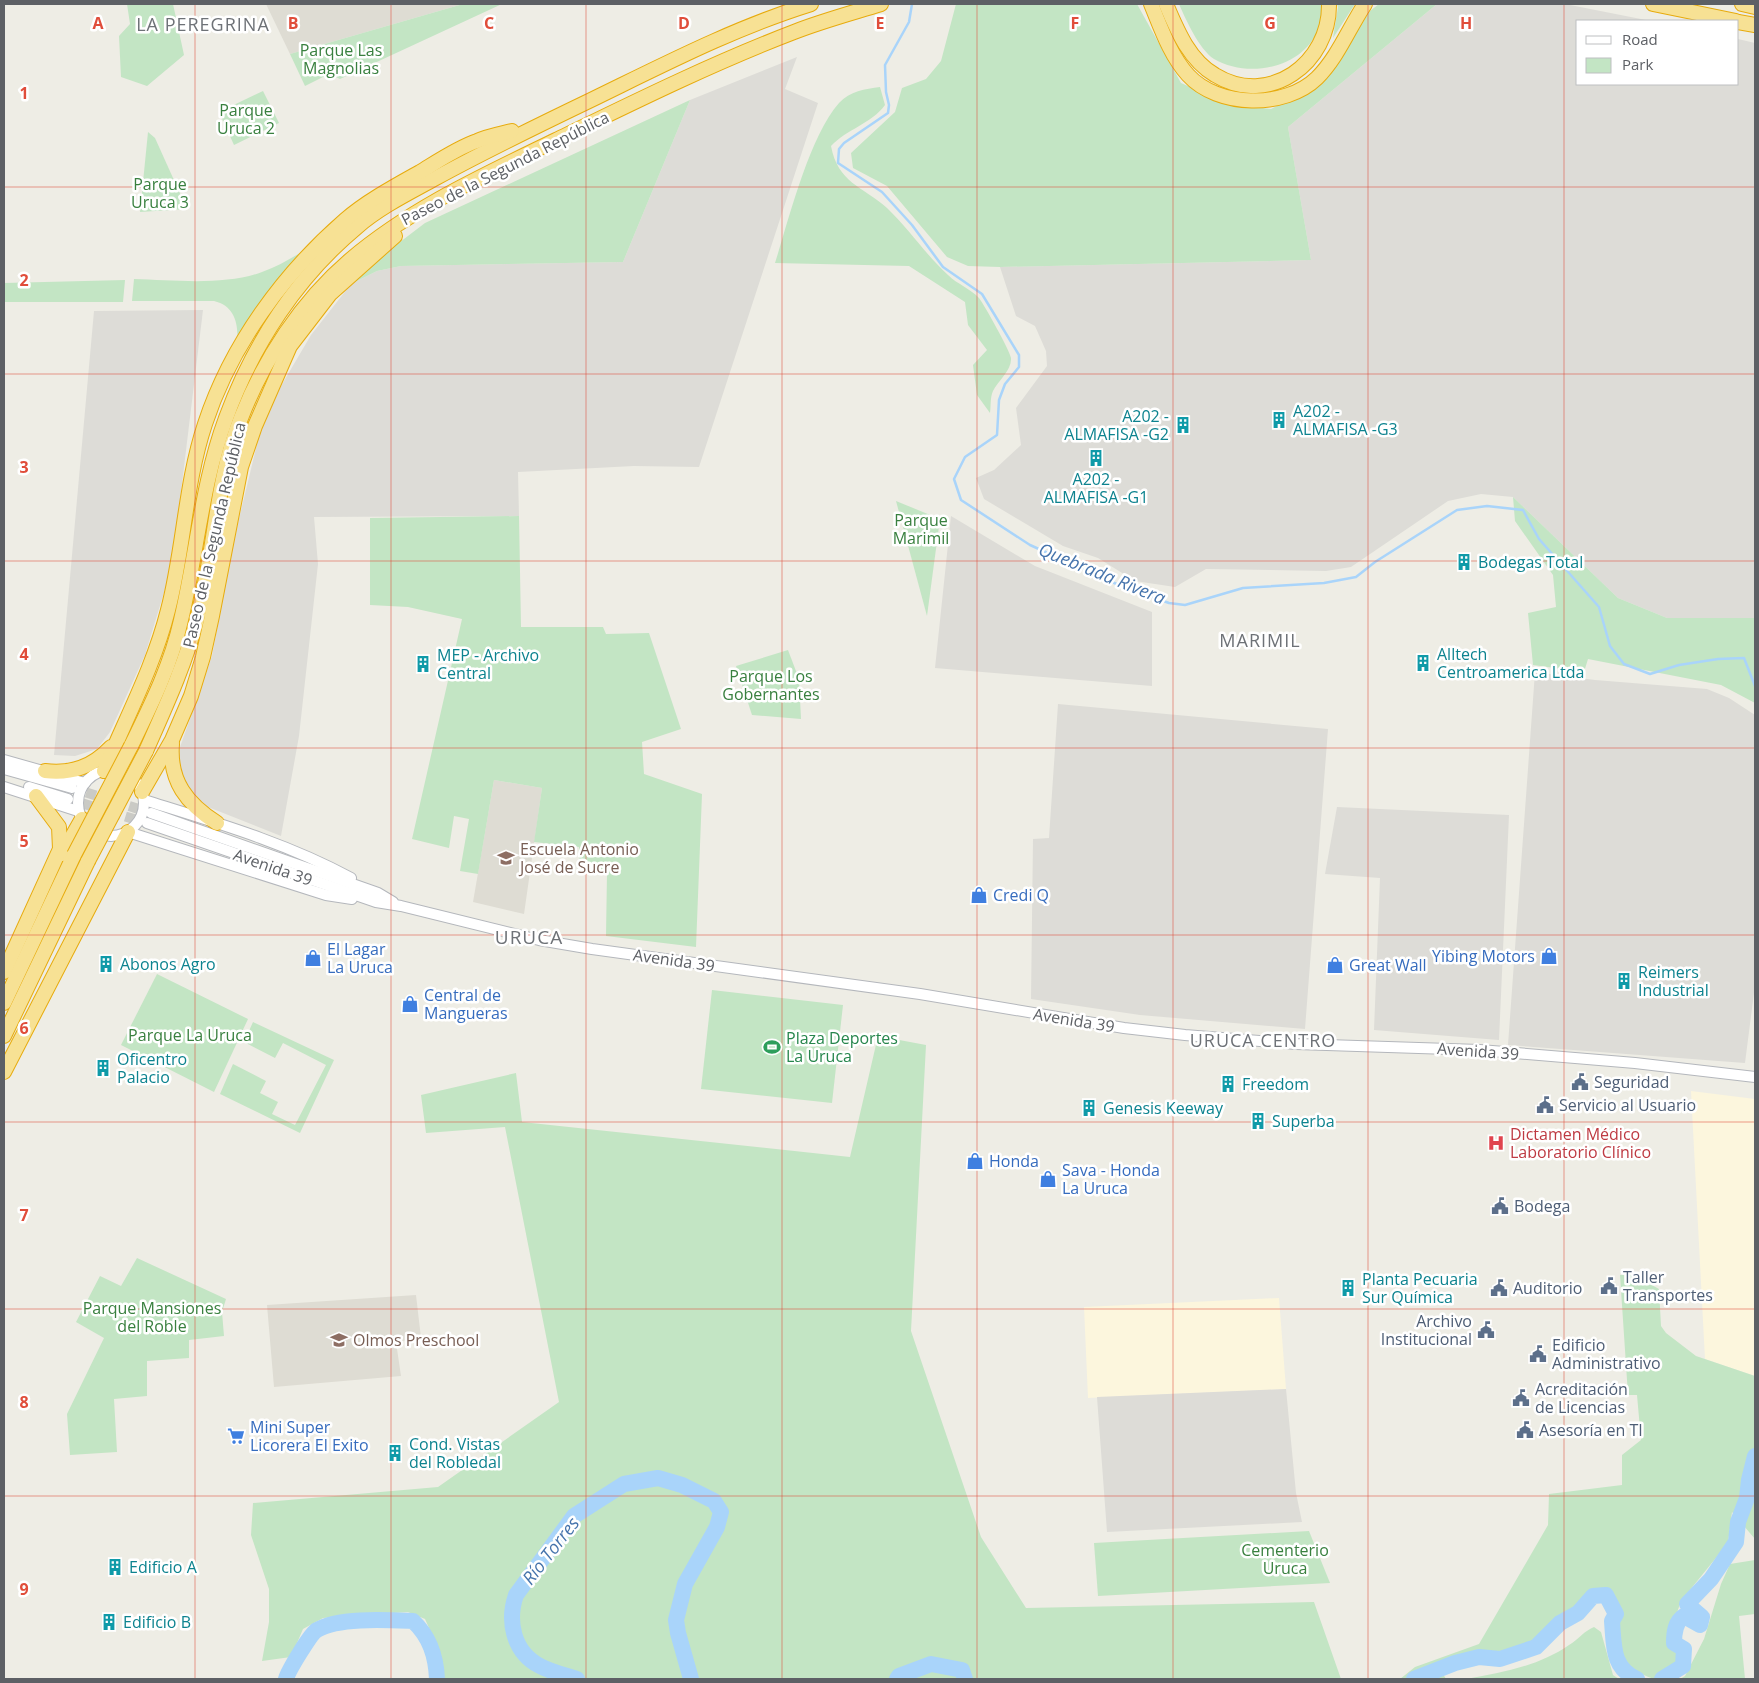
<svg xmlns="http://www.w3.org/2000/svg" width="1759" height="1683" font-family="'Open Sans',sans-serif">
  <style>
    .commercial { fill: #fcf6dd }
    .industrial { fill: #dddcd7 }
    .education { fill: #dedcd3 }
    .green { fill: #c3e5c4 }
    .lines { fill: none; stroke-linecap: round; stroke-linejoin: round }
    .stream { stroke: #a9d4fa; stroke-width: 2.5 }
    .river { stroke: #a9d4fa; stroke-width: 16 }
    .secondary-tunnel { stroke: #cacac5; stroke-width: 10; stroke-dasharray: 10 5; stroke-linecap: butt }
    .secondary-casing { stroke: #b4b7bc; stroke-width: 12 }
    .highway-casing { stroke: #e7ab0d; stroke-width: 16 }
    .secondary { stroke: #fff; stroke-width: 10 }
    .highway { stroke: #f7e194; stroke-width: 14 }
    .highway-bridge-casing { stroke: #e7ab0d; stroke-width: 16; stroke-linecap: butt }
    .highway-bridge { stroke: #f7e194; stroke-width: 14 }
    .grid { fill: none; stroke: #e04d3a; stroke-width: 1; stroke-opacity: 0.55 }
    .labels { text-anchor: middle; stroke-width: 5; stroke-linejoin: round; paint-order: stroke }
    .park-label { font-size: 16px; fill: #39803f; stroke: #fff }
    .street-label { font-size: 16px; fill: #5d6065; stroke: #fff }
    .culture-label { font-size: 16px; fill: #0d838f; stroke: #fff; text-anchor: start }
    .education-label { font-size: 16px; fill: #785e54; stroke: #fff; text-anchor: start }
    .shop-label { font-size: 16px; fill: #366cbe; stroke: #fff; text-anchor: start }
    .leisure-label { font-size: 16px; fill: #27864d; stroke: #fff; text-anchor: start }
    .service-label { font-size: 16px; fill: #4e5e75; stroke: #fff; text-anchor: start }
    .health-label { font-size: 16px; fill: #be3a42; stroke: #fff; text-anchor: start }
    .neighbourhood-label { font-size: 18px; letter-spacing: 1px; fill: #6e7277; stroke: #fff }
    .water-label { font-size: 18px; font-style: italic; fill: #4674ac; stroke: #fff }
    .quarter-label { font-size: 19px; letter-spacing: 1px; fill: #6e7277; stroke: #fff }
    .grid-label { font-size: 16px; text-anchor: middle; font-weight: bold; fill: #e04d3a; stroke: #fff; stroke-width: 5; stroke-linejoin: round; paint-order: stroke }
  </style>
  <rect width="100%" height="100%" fill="#eeede5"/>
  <g class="commercial">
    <polygon points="1691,1091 1755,1099 1755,1376 1705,1359"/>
    <polygon points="1279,1298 1286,1389 1088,1398 1084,1307"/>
  </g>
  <g class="industrial">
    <polygon points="1437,4 1565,4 1651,21 1578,21 1578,84 1738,84 1738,39 1755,43 1755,618 1667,618 1618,598 1513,497 1481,494 1448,501 1351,567 1326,571 1206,569 1175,587 1135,581 1098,558 1063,546 984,499 976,478 994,470 1021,445 1016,408 1047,366 1046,351 1035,326 1016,316 1000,267 1311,260 1288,127"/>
    <polygon points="797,57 785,89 818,103 699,467 634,466 518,472 519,516 314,517 318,564 299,736 281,836 203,805 184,784 177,766 179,750 212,656 231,552 264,415 311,335 351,284 377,271 401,266 623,262 690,100"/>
    <polygon points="203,310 172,566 145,655 110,732 97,749 75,756 54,755 94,311"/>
    <polygon points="951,516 1035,566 1152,612 1152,686 935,668"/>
    <polygon points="1535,672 1595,680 1707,689 1729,698 1755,715 1755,985 1745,1063 1508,1045"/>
    <polygon points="1058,704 1328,729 1305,1029 1140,1015 1031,999 1033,839 1049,838"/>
    <polygon points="1337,807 1509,815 1499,1040 1374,1030 1380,878 1325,874"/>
    <polygon points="1286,1389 1296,1493 1302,1522 1107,1532 1097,1397"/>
  </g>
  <g class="education">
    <polygon points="266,4 463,4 290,54"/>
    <polygon points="494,780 542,788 524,914 473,902"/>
    <polygon points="416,1295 421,1338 396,1342 401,1376 274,1387 267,1305"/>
  </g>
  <g class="green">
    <polygon points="127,4 173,4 184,55 147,86 121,77 119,36 130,24"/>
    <polygon points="463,4 502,4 340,79 329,74 305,86 290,54"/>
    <polygon points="956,4 1137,4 1181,83 1229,104 1271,109 1312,88 1339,60 1370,11 1379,4 1437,4 1288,127 1311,260 1000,267 968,266 947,257 887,186 853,168 851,153 895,112 902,88 926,79 941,61"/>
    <path d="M1179,4H1321C1321,10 1322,17 1320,23C1309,67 1250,80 1214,59C1199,49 1186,20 1179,4Z"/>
    <polygon points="1337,4 1355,4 1333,38 1338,7"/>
    <path d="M880,87L885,105C871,124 847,129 831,146C838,183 862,186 887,208C909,229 926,255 948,275C957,284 971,289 979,298C985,306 1010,351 1011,358C1012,370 998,381 993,391C990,397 991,407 990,413L977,395L973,365L987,350L968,325L965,302L909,266L775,263C789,219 809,137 839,103C850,91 865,89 880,87Z"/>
    <polygon points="263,91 279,123 234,145 219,112"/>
    <polygon points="690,100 623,262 401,266 377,271 351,284 379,258 425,223"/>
    <polygon points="148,132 155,138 187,209 140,212"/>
    <path d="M310,247L237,344C239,324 235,306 214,301H132L134,279C173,280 225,286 262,272C279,266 295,256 310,247Z"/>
    <polygon points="125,280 123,302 4,302 4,283"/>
    <polygon points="1513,497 1618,598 1667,618 1755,618 1755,703 1721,685 1588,659 1584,672 1533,665 1528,613 1556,607 1553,575 1515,521"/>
    <polygon points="896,501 940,519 927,616"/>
    <polygon points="519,516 521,627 603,627 606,634 649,633 681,729 642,742 644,774 702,794 696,947 606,936 607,873 580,869 579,847 534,842 542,788 494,780 478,874 460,871 469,819 454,816 449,848 412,839 462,619 408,607 370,605 370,518"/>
    <polygon points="788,650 799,679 801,719 752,715 736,666"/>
    <polygon points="157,974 248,1019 214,1092 121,1045"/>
    <polygon points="712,990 843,1005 832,1103 701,1089"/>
    <polygon points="253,1022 334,1060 300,1133 220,1094 233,1064 266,1081 260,1093 278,1102 272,1114 295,1125 326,1065 283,1043 275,1058 244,1042"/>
    <polygon points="878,1036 926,1045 911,1331 981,1537 1026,1608 1314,1602 1341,1679 443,1679 438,1648 425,1619 408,1612 323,1618 303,1629 291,1657 262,1661 269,1622 269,1589 251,1535 253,1503 438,1487 559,1402 505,1127 426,1133 421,1095 516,1073 522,1122 850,1157"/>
    <polygon points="137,1258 226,1299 222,1312 224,1336 189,1340 189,1358 147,1361 147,1396 114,1399 117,1452 70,1455 67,1414 104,1338 76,1322 100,1276 121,1286"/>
    <path d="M1632,1274L1659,1289L1661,1326L1666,1333L1696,1356L1755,1376V1539L1732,1512L1728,1543L1681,1601L1668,1639L1679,1654L1677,1665L1654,1679C1620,1667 1621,1657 1616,1624L1622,1617L1607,1590L1594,1592L1533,1642L1499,1654L1479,1653L1438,1666L1446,1679H1400L1415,1667L1479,1644L1548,1525L1549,1494L1622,1485V1455L1641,1440L1637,1395H1628L1620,1275Z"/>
    <polygon points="1309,1531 1330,1583 1098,1596 1094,1543"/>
    <polygon points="1755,1560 1755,1614 1739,1616 1745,1679 1680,1679 1685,1676 1704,1639 1721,1584 1730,1564"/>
    <path d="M1594,1627L1601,1632L1613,1675L1619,1679H1466C1501,1673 1539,1666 1569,1645C1579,1639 1584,1631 1594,1627Z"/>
  </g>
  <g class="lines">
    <polyline class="stream" points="912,4 909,22 885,65 886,92 889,105 888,113 844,143 839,149 838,163 882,192 912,225 943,267 982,294 1019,355 1019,367 1005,384 999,400 997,435 965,457 954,479 961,500 1030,545 1121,586 1169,603 1185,605 1243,588 1324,583 1356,577 1375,562 1457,510 1487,506 1523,510 1539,539 1599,607 1610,646 1624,664 1650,674 1679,665 1718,659 1744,658 1755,686"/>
    <g class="river">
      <path d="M286,1679C288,1671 311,1633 317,1630C338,1617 388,1620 413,1621C430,1637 436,1656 437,1679"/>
      <path d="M577,1679C565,1675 551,1672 540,1666C513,1652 507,1621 516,1595L574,1516L624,1484L658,1478L682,1485L714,1501L721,1512L717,1527L685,1584L676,1620L678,1633L691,1679"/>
      <polyline points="897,1679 899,1676 931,1664 962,1670 965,1679"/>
      <path d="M1414,1679L1455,1663L1479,1657L1500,1659L1536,1647L1560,1623L1578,1613L1593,1596L1606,1595L1616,1614L1612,1621C1614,1646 1612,1668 1637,1679"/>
      <path d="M1662,1679L1683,1666L1684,1649L1674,1643C1674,1633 1675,1622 1684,1616L1700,1625L1702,1617L1687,1604L1711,1579L1736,1542L1738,1522L1747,1498L1749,1480L1755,1456"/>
    </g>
    <g class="secondary-tunnel">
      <polyline points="72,788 151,813"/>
      <polyline points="68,799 147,823"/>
    </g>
    <g class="secondary-casing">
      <g id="secondary">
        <polyline points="4,760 85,783"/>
        <polyline points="4,769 72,788"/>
        <circle cx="111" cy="803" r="33"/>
        <polyline points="4,787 78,811"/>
        <polyline points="29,787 68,799"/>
        <path d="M144,800C214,822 287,843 351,878"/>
        <polyline points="151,813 378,893 393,902"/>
        <polyline points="147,823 376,902 401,906 539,940 592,949 920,994 1124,1028 1185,1035 1296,1044 1480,1050 1635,1063 1755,1077"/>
        <polyline points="128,832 326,895 352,899"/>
      </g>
    </g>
    <g class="highway-casing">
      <g id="highway">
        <path d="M1151,4C1161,28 1170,55 1188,75C1218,108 1285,109 1317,78C1338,57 1349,28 1365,4"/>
        <path d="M1166,4C1177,30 1189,60 1215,75C1269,108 1330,63 1329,4"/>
        <polyline points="1653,4 1736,21"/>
        <polyline points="1742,4 1755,7"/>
        <polyline points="1738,22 1755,25"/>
        <path d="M172,744C169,781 187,804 217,823"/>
        <path d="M131,746C151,705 171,665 181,620C197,553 202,482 226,418C253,344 297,277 357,227C380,207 409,193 436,178C487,150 539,125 591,100C663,65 734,28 811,4"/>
        <path d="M146,751C165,708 185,665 197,619C215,553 215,482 241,418C264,359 301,302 350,260C411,208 484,175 556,140C634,102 713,63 794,32C822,21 852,13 881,4"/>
        <path d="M45,771C72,774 92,767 111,747"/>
        <path d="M104,771C126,718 154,666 168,610C184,549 185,484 205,424C231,345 283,274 345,220C367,201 395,186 420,172C438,161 457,148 477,141C488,136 500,134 512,131"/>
        <polyline points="142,792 172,740 191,696 203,657 212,616 241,467 255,426 290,346 330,294 395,236"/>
        <polyline points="62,854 82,819"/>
        <polyline points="4,972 60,849 59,827 36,796"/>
        <polyline points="4,1003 74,855"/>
        <polyline points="4,1036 88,861"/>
        <polyline points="4,1072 128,832"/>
      </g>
    </g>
    <use href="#secondary" class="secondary"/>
    <use href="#highway" class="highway"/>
    <g class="highway-bridge-casing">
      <g id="highway-bridge">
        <polyline points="74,855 131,746"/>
        <polyline points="88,861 146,751"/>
      </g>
    </g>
    <use href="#highway-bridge" class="highway-bridge"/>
  </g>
  <path class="grid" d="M195,4V1679M391,4V1679M586,4V1679M782,4V1679M977,4V1679M1173,4V1679M1368,4V1679M1564,4V1679M4,187H1755M4,374H1755M4,561H1755M4,748H1755M4,935H1755M4,1122H1755M4,1309H1755M4,1496H1755"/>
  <defs>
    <g id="building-bare" transform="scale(1.35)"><path d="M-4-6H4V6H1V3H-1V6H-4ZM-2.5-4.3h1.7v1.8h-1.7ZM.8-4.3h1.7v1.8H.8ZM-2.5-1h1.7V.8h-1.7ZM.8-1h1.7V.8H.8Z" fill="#0f9aa8" stroke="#fff" stroke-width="2.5" paint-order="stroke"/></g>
    <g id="school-bare" transform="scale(1.35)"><path d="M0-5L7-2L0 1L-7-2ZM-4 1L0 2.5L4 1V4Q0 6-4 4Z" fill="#8d6e63" stroke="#fff" stroke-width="2.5" paint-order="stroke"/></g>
    <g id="shop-bare" transform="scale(1.35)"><path d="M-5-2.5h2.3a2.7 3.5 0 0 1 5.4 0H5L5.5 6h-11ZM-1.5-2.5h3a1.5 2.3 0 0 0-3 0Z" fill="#3f7fe0" stroke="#fff" stroke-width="2.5" paint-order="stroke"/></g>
    <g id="stadium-bare" transform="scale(1.35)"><path d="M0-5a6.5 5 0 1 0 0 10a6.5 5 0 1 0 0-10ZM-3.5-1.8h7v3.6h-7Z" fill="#2e9e5b" stroke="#fff" stroke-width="2.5" paint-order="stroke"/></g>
    <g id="civic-bare" transform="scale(1.35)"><path d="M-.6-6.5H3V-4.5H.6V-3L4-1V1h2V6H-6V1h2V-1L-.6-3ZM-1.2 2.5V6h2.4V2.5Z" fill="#5c6f8a" stroke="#fff" stroke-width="2.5" paint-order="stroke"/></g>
    <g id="hospital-bare" transform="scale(1.35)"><path d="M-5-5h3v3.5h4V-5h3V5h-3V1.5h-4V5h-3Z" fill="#e0444e" stroke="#fff" stroke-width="2.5" paint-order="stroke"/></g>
    <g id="supermarket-bare" transform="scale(1.35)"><path d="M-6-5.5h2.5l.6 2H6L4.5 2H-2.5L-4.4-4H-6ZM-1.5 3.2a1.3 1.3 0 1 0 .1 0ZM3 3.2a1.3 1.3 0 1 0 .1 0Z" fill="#3f7fe0" stroke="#fff" stroke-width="2.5" paint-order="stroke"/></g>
  </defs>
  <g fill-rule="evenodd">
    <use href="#building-bare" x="1279" y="420"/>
    <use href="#building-bare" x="1183" y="425"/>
    <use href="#building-bare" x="1096" y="458"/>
    <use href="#building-bare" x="1464" y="562"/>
    <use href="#building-bare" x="1423" y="663"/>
    <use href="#building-bare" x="423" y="664"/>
    <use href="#school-bare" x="506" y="858"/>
    <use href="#shop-bare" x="979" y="895"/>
    <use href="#shop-bare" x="1549" y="956"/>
    <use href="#shop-bare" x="313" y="958"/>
    <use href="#building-bare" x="106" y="964"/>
    <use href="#shop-bare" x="1335" y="965"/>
    <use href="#building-bare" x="1624" y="981"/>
    <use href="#shop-bare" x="410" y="1004"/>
    <use href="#stadium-bare" x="772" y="1047"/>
    <use href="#building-bare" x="103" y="1068"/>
    <use href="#civic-bare" x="1580" y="1082"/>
    <use href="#building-bare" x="1228" y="1084"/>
    <use href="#civic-bare" x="1545" y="1105"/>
    <use href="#building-bare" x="1089" y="1108"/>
    <use href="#building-bare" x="1258" y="1121"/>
    <use href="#hospital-bare" x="1496" y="1143"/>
    <use href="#shop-bare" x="975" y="1161"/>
    <use href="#shop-bare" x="1048" y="1179"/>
    <use href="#civic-bare" x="1500" y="1206"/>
    <use href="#civic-bare" x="1609" y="1286"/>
    <use href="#building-bare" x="1348" y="1288"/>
    <use href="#civic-bare" x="1499" y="1288"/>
    <use href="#civic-bare" x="1486" y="1330"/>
    <use href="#school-bare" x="339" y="1340"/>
    <use href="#civic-bare" x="1538" y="1354"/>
    <use href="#civic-bare" x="1521" y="1398"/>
    <use href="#civic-bare" x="1525" y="1430"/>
    <use href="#supermarket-bare" x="236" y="1436"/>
    <use href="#building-bare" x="395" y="1453"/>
    <use href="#building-bare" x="115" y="1567"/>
    <use href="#building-bare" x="109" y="1622"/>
  </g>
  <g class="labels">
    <g class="park-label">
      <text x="341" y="56">Parque Las<tspan x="341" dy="18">Magnolias</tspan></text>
      <text x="246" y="116">Parque<tspan x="246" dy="18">Uruca 2</tspan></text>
      <text x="160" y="190">Parque<tspan x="160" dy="18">Uruca 3</tspan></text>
      <text x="921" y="526">Parque<tspan x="921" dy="18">Marimil</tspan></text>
      <text x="771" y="682">Parque Los<tspan x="771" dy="18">Gobernantes</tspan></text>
      <text x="190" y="1041">Parque La Uruca</text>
      <text x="152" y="1314">Parque Mansiones<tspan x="152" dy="18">del Roble</tspan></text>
      <text x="1285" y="1556">Cementerio<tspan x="1285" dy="18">Uruca</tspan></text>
    </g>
    <g class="street-label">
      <text transform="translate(505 168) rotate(-27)" y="6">Paseo de la Segunda República</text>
      <text transform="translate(214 535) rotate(-77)" y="6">Paseo de la Segunda República</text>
      <text transform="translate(273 867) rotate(19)" y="6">Avenida 39</text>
      <text transform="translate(674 960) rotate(8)" y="6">Avenida 39</text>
      <text transform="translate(1074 1020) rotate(9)" y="6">Avenida 39</text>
      <text transform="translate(1478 1051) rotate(4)" y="6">Avenida 39</text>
    </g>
    <g class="culture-label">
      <text x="1293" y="417">A202 -<tspan x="1293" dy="18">ALMAFISA -G3</tspan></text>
      <text x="1169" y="422" text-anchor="end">A202 -<tspan x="1169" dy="18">ALMAFISA -G2</tspan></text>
      <text x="1096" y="485" text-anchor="middle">A202 -<tspan x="1096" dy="18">ALMAFISA -G1</tspan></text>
      <text x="1478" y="568">Bodegas Total</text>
      <text x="1437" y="660">Alltech<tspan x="1437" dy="18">Centroamerica Ltda</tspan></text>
      <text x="437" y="661">MEP - Archivo<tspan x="437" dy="18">Central</tspan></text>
      <text x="120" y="970">Abonos Agro</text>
      <text x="1638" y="978">Reimers<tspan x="1638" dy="18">Industrial</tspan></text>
      <text x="117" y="1065">Oficentro<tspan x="117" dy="18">Palacio</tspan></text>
      <text x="1242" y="1090">Freedom</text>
      <text x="1103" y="1114">Genesis Keeway</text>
      <text x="1272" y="1127">Superba</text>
      <text x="1362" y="1285">Planta Pecuaria<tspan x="1362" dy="18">Sur Química</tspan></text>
      <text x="409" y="1450">Cond. Vistas<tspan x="409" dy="18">del Robledal</tspan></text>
      <text x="129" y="1573">Edificio A</text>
      <text x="123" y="1628">Edificio B</text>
    </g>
    <g class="education-label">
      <text x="520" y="855">Escuela Antonio<tspan x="520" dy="18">José de Sucre</tspan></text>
      <text x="353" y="1346">Olmos Preschool</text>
    </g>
    <g class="shop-label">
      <text x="993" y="901">Credi Q</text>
      <text x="327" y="955">El Lagar<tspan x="327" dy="18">La Uruca</tspan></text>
      <text x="1535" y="962" text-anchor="end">Yibing Motors</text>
      <text x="1349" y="971">Great Wall</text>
      <text x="424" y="1001">Central de<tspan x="424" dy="18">Mangueras</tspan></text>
      <text x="989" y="1167">Honda</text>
      <text x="1062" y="1176">Sava - Honda<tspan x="1062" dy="18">La Uruca</tspan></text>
      <text x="250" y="1433">Mini Super<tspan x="250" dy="18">Licorera El Exito</tspan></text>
    </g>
    <g class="leisure-label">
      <text x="786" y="1044">Plaza Deportes<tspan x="786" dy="18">La Uruca</tspan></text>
    </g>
    <g class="service-label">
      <text x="1594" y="1088">Seguridad</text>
      <text x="1559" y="1111">Servicio al Usuario</text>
      <text x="1514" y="1212">Bodega</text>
      <text x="1623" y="1283">Taller<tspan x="1623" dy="18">Transportes</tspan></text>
      <text x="1513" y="1294">Auditorio</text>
      <text x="1472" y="1327" text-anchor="end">Archivo<tspan x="1472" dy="18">Institucional</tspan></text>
      <text x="1552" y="1351">Edificio<tspan x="1552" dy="18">Administrativo</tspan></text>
      <text x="1535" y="1395">Acreditación<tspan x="1535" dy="18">de Licencias</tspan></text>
      <text x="1539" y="1436">Asesoría en TI</text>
    </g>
    <g class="health-label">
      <text x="1510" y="1140">Dictamen Médico<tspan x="1510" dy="18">Laboratorio Clínico</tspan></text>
    </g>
    <g class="neighbourhood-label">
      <text x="203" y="31">LA PEREGRINA</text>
      <text x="1260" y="647">MARIMIL</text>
      <text x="1263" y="1047">URUCA CENTRO</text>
    </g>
    <g class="water-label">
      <text transform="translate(1102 574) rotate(22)" y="6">Quebrada Rivera</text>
      <text transform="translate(551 1551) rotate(-52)" y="6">Río Torres</text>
    </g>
    <g class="quarter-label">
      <text x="529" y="944">URUCA</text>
    </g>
  </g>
  <g class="grid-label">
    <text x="98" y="29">A</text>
    <text x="293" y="29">B</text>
    <text x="489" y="29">C</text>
    <text x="684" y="29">D</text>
    <text x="880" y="29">E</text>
    <text x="1075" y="29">F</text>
    <text x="1270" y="29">G</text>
    <text x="1466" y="29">H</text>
    <text x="24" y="99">1</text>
    <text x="24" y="286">2</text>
    <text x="24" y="473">3</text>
    <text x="24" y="660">4</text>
    <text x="24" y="847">5</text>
    <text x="24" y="1034">6</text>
    <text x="24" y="1221">7</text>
    <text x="24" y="1408">8</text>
    <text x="24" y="1595">9</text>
  </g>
  <rect width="1759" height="1683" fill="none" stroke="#5d6065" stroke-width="10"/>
  <rect x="1576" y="20" width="162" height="65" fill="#ffffff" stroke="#bebfc1"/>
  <rect x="1586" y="36" width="25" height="8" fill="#ffffff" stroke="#bebfc1"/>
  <text x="1622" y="45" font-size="15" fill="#5d6065">Road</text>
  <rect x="1586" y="58" width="25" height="15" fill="#c3e5c4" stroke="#bebfc1"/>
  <text x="1622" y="70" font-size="15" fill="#5d6065">Park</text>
</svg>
